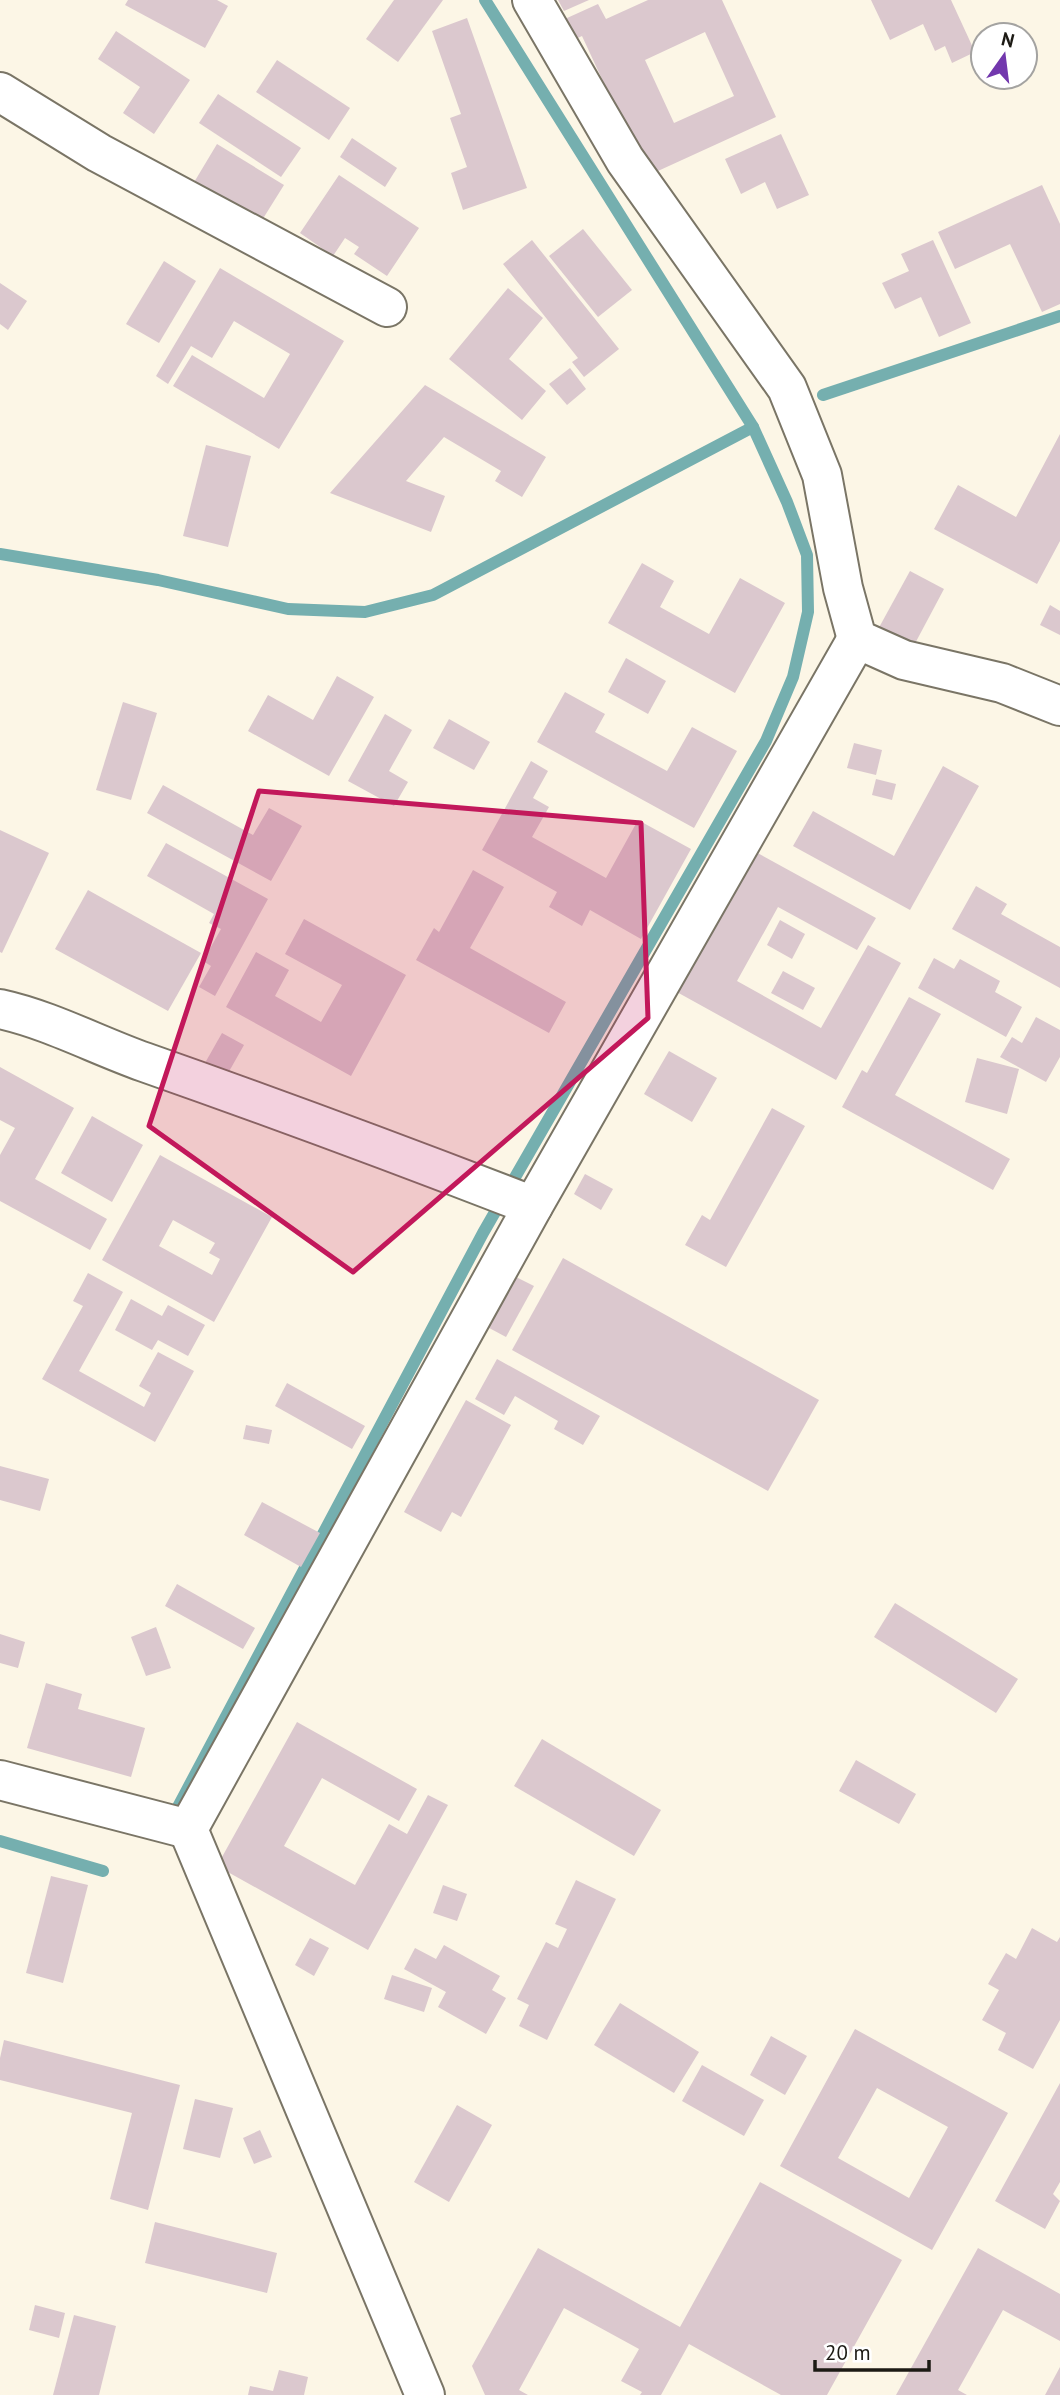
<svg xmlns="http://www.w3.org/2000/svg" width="1060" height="2395" font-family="'PT Sans',sans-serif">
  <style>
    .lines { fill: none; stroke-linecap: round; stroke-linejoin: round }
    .stream { stroke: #75afaf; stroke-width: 12 }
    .building { fill: #dbc8ce; fill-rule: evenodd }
    .minor-casing { stroke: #7a7566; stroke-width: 42 }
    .minor { stroke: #fff; stroke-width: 38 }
    .marked { fill: #c2185b; fill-opacity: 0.2; stroke: #c2185b; stroke-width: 5; stroke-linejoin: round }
  </style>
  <rect width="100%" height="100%" fill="#fcf6e6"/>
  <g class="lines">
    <g class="stream">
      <polyline points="823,395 1060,316"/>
      <polyline points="0,554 158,580 288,609 365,612 433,595 753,427"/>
      <polyline points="171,1820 483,1233 766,741 793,677 808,612 807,555 787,502 753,427 485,0"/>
      <polyline points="0,1841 103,1871"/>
    </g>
  </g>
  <g class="building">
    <polygon points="128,0 217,0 228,6 205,48 125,5"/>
    <polygon points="394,0 443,0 398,62 366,39"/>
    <polygon points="558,0 589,0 564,11"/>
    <path d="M648,0H722L776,117L647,176L582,36L565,44L556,23L598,4L606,19ZM705,32L734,96L674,123L645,60Z"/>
    <polygon points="871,0 951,0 975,52 952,63 945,46 935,51 923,24 890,40"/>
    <polygon points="467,18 527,188 463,210 451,173 467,167 450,118 461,114 432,31"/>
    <polygon points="116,31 190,80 154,134 123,113 140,87 98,59"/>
    <polygon points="277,60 350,108 329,140 256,92"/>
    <polygon points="218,94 301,148 281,177 199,123"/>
    <polygon points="781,134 809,195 777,209 765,182 741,194 725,159"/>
    <polygon points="352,138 397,168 385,187 340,157"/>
    <polygon points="217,144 284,185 259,225 193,184"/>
    <polygon points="339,175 419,228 387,276 354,254 359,247 345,238 333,256 300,233"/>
    <polygon points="1042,185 1060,224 1060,304 1042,312 1010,244 955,269 938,232"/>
    <polygon points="583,229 632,290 598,317 549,256"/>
    <polygon points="532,240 619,349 584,377 572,362 578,358 503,264"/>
    <polygon points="933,240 971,323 939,337 921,297 895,309 882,283 909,271 901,254"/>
    <polygon points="164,261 196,281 159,343 126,324"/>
    <polygon points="220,268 344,341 279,449 173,386 192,355 264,398 290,354 234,321 212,358 191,346 168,384 156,376"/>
    <polygon points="0,283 27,301 8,330 0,324"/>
    <polygon points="508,288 543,318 509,359 546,391 522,420 449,359"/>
    <polygon points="570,368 586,389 567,405 549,384"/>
    <polygon points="425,385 546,457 522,497 495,481 501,471 444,437 406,481 445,496 431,532 330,493"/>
    <polygon points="1060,434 1060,541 1037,584 934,529 958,485 1016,517"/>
    <polygon points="206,445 251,456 228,547 183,536"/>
    <polygon points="642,563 674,581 660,607 709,634 740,578 785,603 735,693 608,623"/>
    <polygon points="910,571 944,589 911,651 876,633"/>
    <polygon points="1050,605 1060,611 1060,635 1040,625"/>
    <polygon points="626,658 666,681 648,714 608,692"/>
    <polygon points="337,676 374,697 329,776 248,731 268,695 313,720"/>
    <polygon points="565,692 605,714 595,732 667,771 692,727 737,751 694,828 537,742"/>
    <polygon points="123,702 157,713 131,800 96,790"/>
    <polygon points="385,714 412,730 389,771 408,782 394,806 348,781"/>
    <polygon points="449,719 490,742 474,770 433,748"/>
    <polygon points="854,743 882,750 876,775 847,768"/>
    <polygon points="531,761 548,771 533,798 549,807 532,837 606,878 638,820 691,849 641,939 590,910 582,926 549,907 557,892 482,850"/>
    <polygon points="943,766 979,786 910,910 793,846 813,811 894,856"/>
    <polygon points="876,779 896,784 892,800 872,795"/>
    <polygon points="163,785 253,835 269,808 302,826 271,881 147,813"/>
    <polygon points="0,830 49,853 2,953 0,952"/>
    <polygon points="166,843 268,899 215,996 199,987 211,966 203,961 221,929 209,923 214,914 147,876"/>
    <polygon points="752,850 876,918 857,950 778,907 737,981 821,1028 868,945 901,963 836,1080 675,991"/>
    <polygon points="473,870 504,887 470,948 566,1002 549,1033 416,960 434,928 439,932"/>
    <polygon points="976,886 1007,904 1001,914 1060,947 1060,988 952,929"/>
    <polygon points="88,890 201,953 168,1011 55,949"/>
    <polygon points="304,919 406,975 351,1076 226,1007 256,952 289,970 275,996 321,1022 342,985 285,954"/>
    <polygon points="780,920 805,934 792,959 767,945"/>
    <polygon points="934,958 954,969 960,959 1000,981 995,992 1022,1007 1006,1037 918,988"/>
    <polygon points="783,971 815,988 803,1010 771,993"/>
    <polygon points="909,997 941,1014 895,1095 1010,1159 993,1190 842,1107 862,1070 867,1073"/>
    <polygon points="1036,1017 1060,1030 1060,1057 1046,1082 1000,1057 1012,1037 1022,1043"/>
    <polygon points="222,1033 244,1045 227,1075 205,1063"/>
    <polygon points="669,1051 717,1078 692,1122 644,1094"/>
    <polygon points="977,1058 1019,1069 1007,1114 965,1102"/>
    <polygon points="0,1067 74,1108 35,1179 107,1219 90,1250 0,1201 0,1155 15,1128 0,1120"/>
    <polygon points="772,1108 805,1126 726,1267 685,1245 702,1215 710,1220"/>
    <polygon points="92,1116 143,1145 112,1202 61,1173"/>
    <path d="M160,1155L272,1217L214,1322L102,1260ZM173,1220L215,1243L209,1253L220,1259L212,1275L159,1246Z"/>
    <polygon points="585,1174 613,1189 601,1210 574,1194"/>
    <polygon points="563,1258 819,1400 768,1491 512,1350"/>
    <polygon points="506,1272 534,1286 506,1337 478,1322"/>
    <polygon points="88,1273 123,1292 79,1371 144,1407 151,1393 139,1386 158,1352 194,1371 155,1442 42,1379 83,1306 73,1301"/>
    <polygon points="131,1299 162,1316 168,1305 205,1325 188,1356 158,1340 152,1350 115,1330"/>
    <polygon points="497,1359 600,1416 583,1445 554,1429 558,1421 515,1396 504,1415 475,1399"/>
    <polygon points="287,1383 365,1426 352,1449 275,1406"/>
    <polygon points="466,1400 511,1425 461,1517 452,1512 441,1532 404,1512"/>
    <polygon points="246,1425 272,1430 269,1444 243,1439"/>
    <polygon points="0,1466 49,1479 40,1511 0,1500"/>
    <polygon points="262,1502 320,1533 301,1567 244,1535"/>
    <polygon points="177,1584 255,1628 243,1649 165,1606"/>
    <polygon points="895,1603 1018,1679 996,1713 874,1637"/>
    <polygon points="156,1627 171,1668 146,1676 131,1637"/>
    <polygon points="0,1634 25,1642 18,1668 0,1663"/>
    <polygon points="46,1683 82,1694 78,1709 145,1728 131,1777 27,1748"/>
    <polygon points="297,1722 417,1789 399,1821 322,1778 284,1846 355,1885 389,1824 407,1834 428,1795 448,1805 368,1950 217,1866"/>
    <polygon points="542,1739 661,1810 634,1856 514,1786"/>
    <polygon points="856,1760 916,1794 899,1824 839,1791"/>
    <polygon points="51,1876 88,1885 63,1983 26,1973"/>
    <polygon points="576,1880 616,1899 547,2040 519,2026 529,2005 517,1999 546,1942 558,1948 567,1929 555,1924"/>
    <polygon points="443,1885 467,1894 457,1921 433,1913"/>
    <polygon points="1032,1928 1057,1942 1060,1937 1060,2020 1033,2069 998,2050 1006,2033 982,2020 999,1990 988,1984 1006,1953 1016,1959"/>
    <polygon points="310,1938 329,1948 314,1976 295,1965"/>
    <polygon points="444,1945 500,1976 492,1990 506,1998 486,2034 438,2007 446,1992 404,1969 415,1948 436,1959"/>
    <polygon points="392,1975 432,1988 424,2012 384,1999"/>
    <polygon points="620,2003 699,2052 674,2093 594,2045"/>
    <path d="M855,2029L1008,2113L932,2250L780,2166ZM877,2088L948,2127L909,2198L838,2158Z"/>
    <polygon points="771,2036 807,2056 785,2095 750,2075"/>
    <polygon points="4,2040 180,2085 148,2210 110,2199 132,2113 0,2080 0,2058"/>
    <polygon points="702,2065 764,2100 744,2136 682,2101"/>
    <polygon points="1060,2083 1060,2182 1053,2194 1060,2201 1045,2229 995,2201"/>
    <polygon points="195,2099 233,2108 220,2158 183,2149"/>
    <polygon points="457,2105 492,2125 449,2202 414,2182"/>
    <polygon points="260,2130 272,2157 254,2164 243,2138"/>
    <polygon points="760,2182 902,2260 827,2395 781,2395 689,2344 661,2395 640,2395 642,2392 621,2381 639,2349 564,2308 519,2390 528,2395 485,2395 472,2366 538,2248 680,2327"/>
    <polygon points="155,2222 277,2253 267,2293 145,2263"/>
    <polygon points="978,2248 1060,2294 1060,2341 1003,2310 958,2390 967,2395 896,2395"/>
    <polygon points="35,2305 65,2313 59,2338 29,2330"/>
    <polygon points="74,2315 116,2326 99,2395 53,2395"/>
    <polygon points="1060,2367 1060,2395 1045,2395"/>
    <polygon points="279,2370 308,2377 304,2395 248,2395 250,2386 273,2391"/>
  </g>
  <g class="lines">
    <g class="minor-casing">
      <g id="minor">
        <polyline points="532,0 625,160 787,388 822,475 843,588 857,639 904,660 1002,683 1060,706"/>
        <polyline points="0,92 99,153 387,307"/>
        <path d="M0,1009C50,1020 96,1045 144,1062C275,1108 404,1156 533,1206"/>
        <polyline points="0,1780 188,1829"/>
        <polyline points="188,1829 533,1206 857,639"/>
        <polyline points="188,1829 425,2395"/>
      </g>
    </g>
    <use href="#minor" class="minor"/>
  </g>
  <path class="marked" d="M259,791L641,823L648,1018L353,1272L149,1126Z"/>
  <g transform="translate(1004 56) rotate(14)"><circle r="33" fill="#ffffff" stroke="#a4a3a1" stroke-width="2"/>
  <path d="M0-5L12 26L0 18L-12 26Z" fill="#7237ad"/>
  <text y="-10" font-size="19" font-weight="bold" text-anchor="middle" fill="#1c1a14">N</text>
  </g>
  <path d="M815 2360v10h114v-10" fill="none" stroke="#1c1a14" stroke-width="3.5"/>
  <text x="825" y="2360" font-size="21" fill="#1c1a14" stroke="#ffffff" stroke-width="5" paint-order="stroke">20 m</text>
</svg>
